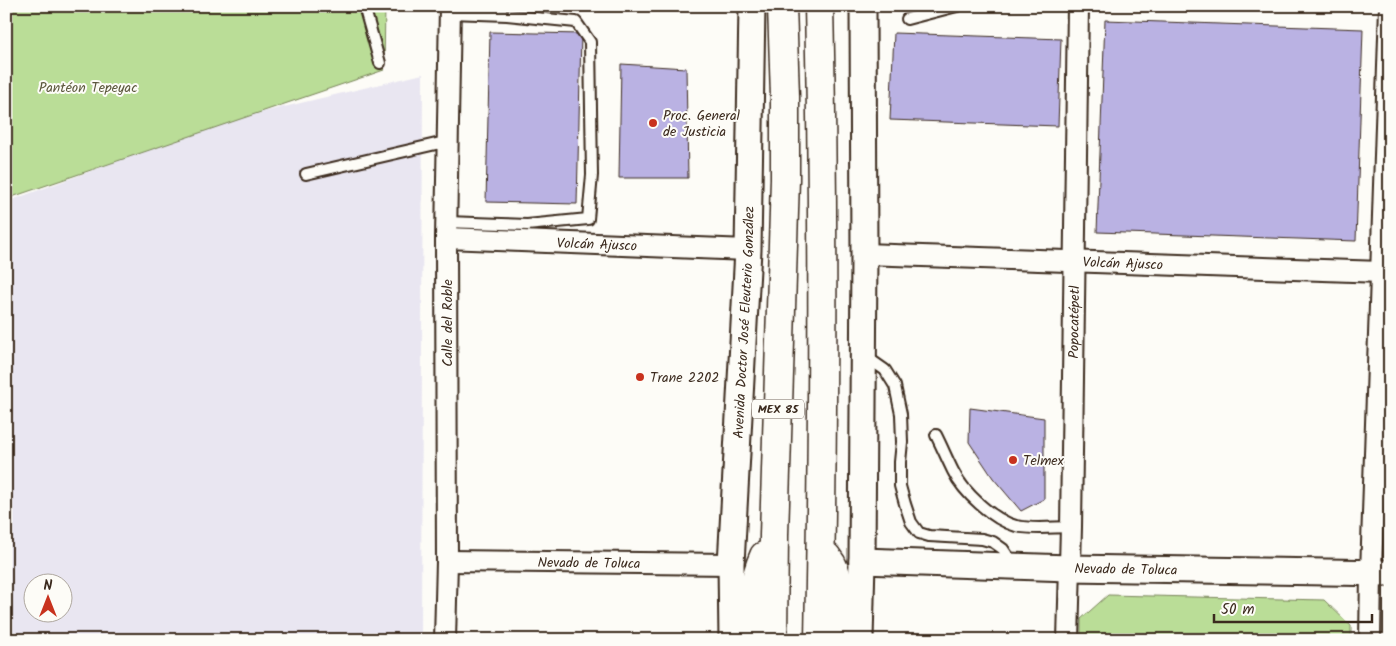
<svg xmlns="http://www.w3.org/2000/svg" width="1396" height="646" font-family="Kalam,sans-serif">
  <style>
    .built { fill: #e9e6f1; fill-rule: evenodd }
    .green { fill: #badd97; stroke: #7a845a }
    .building { fill: #bab2e3; stroke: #3b2a1e }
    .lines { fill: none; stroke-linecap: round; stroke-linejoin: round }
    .service-casing { stroke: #3b2a1e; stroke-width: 14 }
    .minor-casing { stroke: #3b2a1e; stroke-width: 24 }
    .tertiary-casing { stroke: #3b2a1e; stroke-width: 29 }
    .trunk-casing { stroke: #3b2a1e; stroke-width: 31 }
    .service { stroke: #fdfcf7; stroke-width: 10 }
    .minor { stroke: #fdfcf7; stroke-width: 20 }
    .tertiary { stroke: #fdfcf7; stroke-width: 25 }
    .trunk { stroke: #fdfcf7; stroke-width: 28 }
    .poi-dot { fill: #c8321e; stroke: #fdfcf7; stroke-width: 2 }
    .labels { text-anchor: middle; stroke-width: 4; stroke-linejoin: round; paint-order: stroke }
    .shield { fill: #fdfcf7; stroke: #75695f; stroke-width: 1 }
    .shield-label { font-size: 12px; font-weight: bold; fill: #3b2a1e }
    .park-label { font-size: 14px; fill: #5b573c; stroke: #fdfcf7 }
    .poi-label { font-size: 14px; fill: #3b2a1e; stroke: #fdfcf7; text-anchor: start }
    .street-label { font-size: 14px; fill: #3b2a1e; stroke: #fdfcf7 }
  </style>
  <rect width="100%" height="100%" fill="#fdfcf7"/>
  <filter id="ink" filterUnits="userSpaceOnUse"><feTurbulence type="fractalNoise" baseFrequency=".02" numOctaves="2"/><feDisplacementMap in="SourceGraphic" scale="10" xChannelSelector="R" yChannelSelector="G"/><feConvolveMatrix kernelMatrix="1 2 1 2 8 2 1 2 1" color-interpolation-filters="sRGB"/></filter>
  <g filter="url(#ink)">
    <path class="built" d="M423,74L421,640H6V202L233,119ZM32,584H62V614H32Z"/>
    <g class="green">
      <polygon points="6,6 385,6 384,70 6,199"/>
      <polygon points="1108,595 1324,600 1351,626 1351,640 1081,640 1081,619"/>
    </g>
    <g class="building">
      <polygon points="1105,20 1363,29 1356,241 1097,232"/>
      <polygon points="490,32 581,34 577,204 486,202"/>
      <polygon points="894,33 1061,39 1058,126 890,120"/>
      <polygon points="621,64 686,68 688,178 619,178"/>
      <polygon points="970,408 1044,418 1044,499 1021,511 993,478 969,442"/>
    </g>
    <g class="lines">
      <g class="service-casing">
        <g id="service">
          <polyline points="364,6 380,63"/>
          <polyline points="907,19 957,6"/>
          <polyline points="306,174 449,141"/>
          <polyline points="447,222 527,225 588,219 592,175 590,42 576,22 507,15 450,13"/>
          <polyline points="865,356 885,370 895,386 901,414 902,442 900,462 900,486 905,504 911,522 919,533 929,536 982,539 993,542 1003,549 1013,564"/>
          <path d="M936,435C942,447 947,459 953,471C963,492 993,520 1016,526C1034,530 1053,527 1071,527"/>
        </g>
      </g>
      <g class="minor-casing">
        <g id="minor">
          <path id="s1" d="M446,238L748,250"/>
          <path id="s2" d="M864,254L1382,272"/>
          <path id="s3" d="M447,561L731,564"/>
          <polyline points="445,640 447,561 446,238 450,6"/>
          <path id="s4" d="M1068,640L1071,527L1078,6"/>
          <polyline points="1370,640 1371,573 1390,7"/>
        </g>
      </g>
      <g class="tertiary-casing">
        <g id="tertiary">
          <path id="s5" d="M862,561L1069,568L1390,573"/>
          <path id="s6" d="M732,640L731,564L748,250L752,6"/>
          <polyline points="860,640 862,561 864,254 863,6"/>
        </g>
      </g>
      <g class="trunk-casing">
        <g id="trunk">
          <path d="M827,557C845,579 839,613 838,640"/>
          <path d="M749,640C751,612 752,582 764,556"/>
          <polyline points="773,640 774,535 785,179 785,96 782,6"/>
          <path d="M819,640C823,429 824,217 819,6"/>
        </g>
      </g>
      <use href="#service" class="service"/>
      <use href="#minor" class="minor"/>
      <use href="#tertiary" class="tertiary"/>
      <use href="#trunk" class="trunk"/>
    </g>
  </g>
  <g class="poi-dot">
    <circle cx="653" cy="123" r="5"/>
    <circle cx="640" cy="377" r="5"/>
    <circle cx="1013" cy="460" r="5"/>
  </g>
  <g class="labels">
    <rect class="shield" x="752" y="399.5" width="52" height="19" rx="4"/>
    <g class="shield-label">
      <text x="778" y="413">MEX 85</text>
    </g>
    <g class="park-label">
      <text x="88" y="92">Pantéon Tepeyac</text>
    </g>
    <g class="poi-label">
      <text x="663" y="120">Proc. General<tspan x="663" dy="16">de Justicia</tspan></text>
      <text x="650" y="382">Trane 2202</text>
      <text x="1023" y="465">Telmex</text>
    </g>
    <g class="street-label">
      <text dy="5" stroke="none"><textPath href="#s1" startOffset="151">Volcán Ajusco</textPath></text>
      <text dy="5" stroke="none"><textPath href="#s2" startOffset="259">Volcán Ajusco</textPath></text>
      <text transform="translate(447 323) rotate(-90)" y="5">Calle del Roble</text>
      <text dy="5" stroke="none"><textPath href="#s6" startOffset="318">Avenida Doctor José Eleuterio González</textPath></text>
      <text dy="5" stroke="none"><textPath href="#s4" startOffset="318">Popocatépetl</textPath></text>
      <text dy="5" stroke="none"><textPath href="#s3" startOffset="142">Nevado de Toluca</textPath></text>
      <text dy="5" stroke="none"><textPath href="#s5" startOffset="264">Nevado de Toluca</textPath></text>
    </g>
  </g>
  <rect width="1396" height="646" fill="none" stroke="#fdfcf7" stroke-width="25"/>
  <rect x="12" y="12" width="1371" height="621" fill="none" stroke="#3b2a1e" stroke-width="2" filter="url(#ink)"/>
  <g transform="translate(48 598)"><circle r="24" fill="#fdfcf7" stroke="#afa8a0"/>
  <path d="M0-4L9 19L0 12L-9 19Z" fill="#c8321e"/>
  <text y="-8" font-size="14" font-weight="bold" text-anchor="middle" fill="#3b2a1e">N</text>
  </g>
  <path d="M1214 614v8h158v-8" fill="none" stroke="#3b2a1e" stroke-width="2.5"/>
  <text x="1221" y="614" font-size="15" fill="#3b2a1e" stroke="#fdfcf7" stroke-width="4" paint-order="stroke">50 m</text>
</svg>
